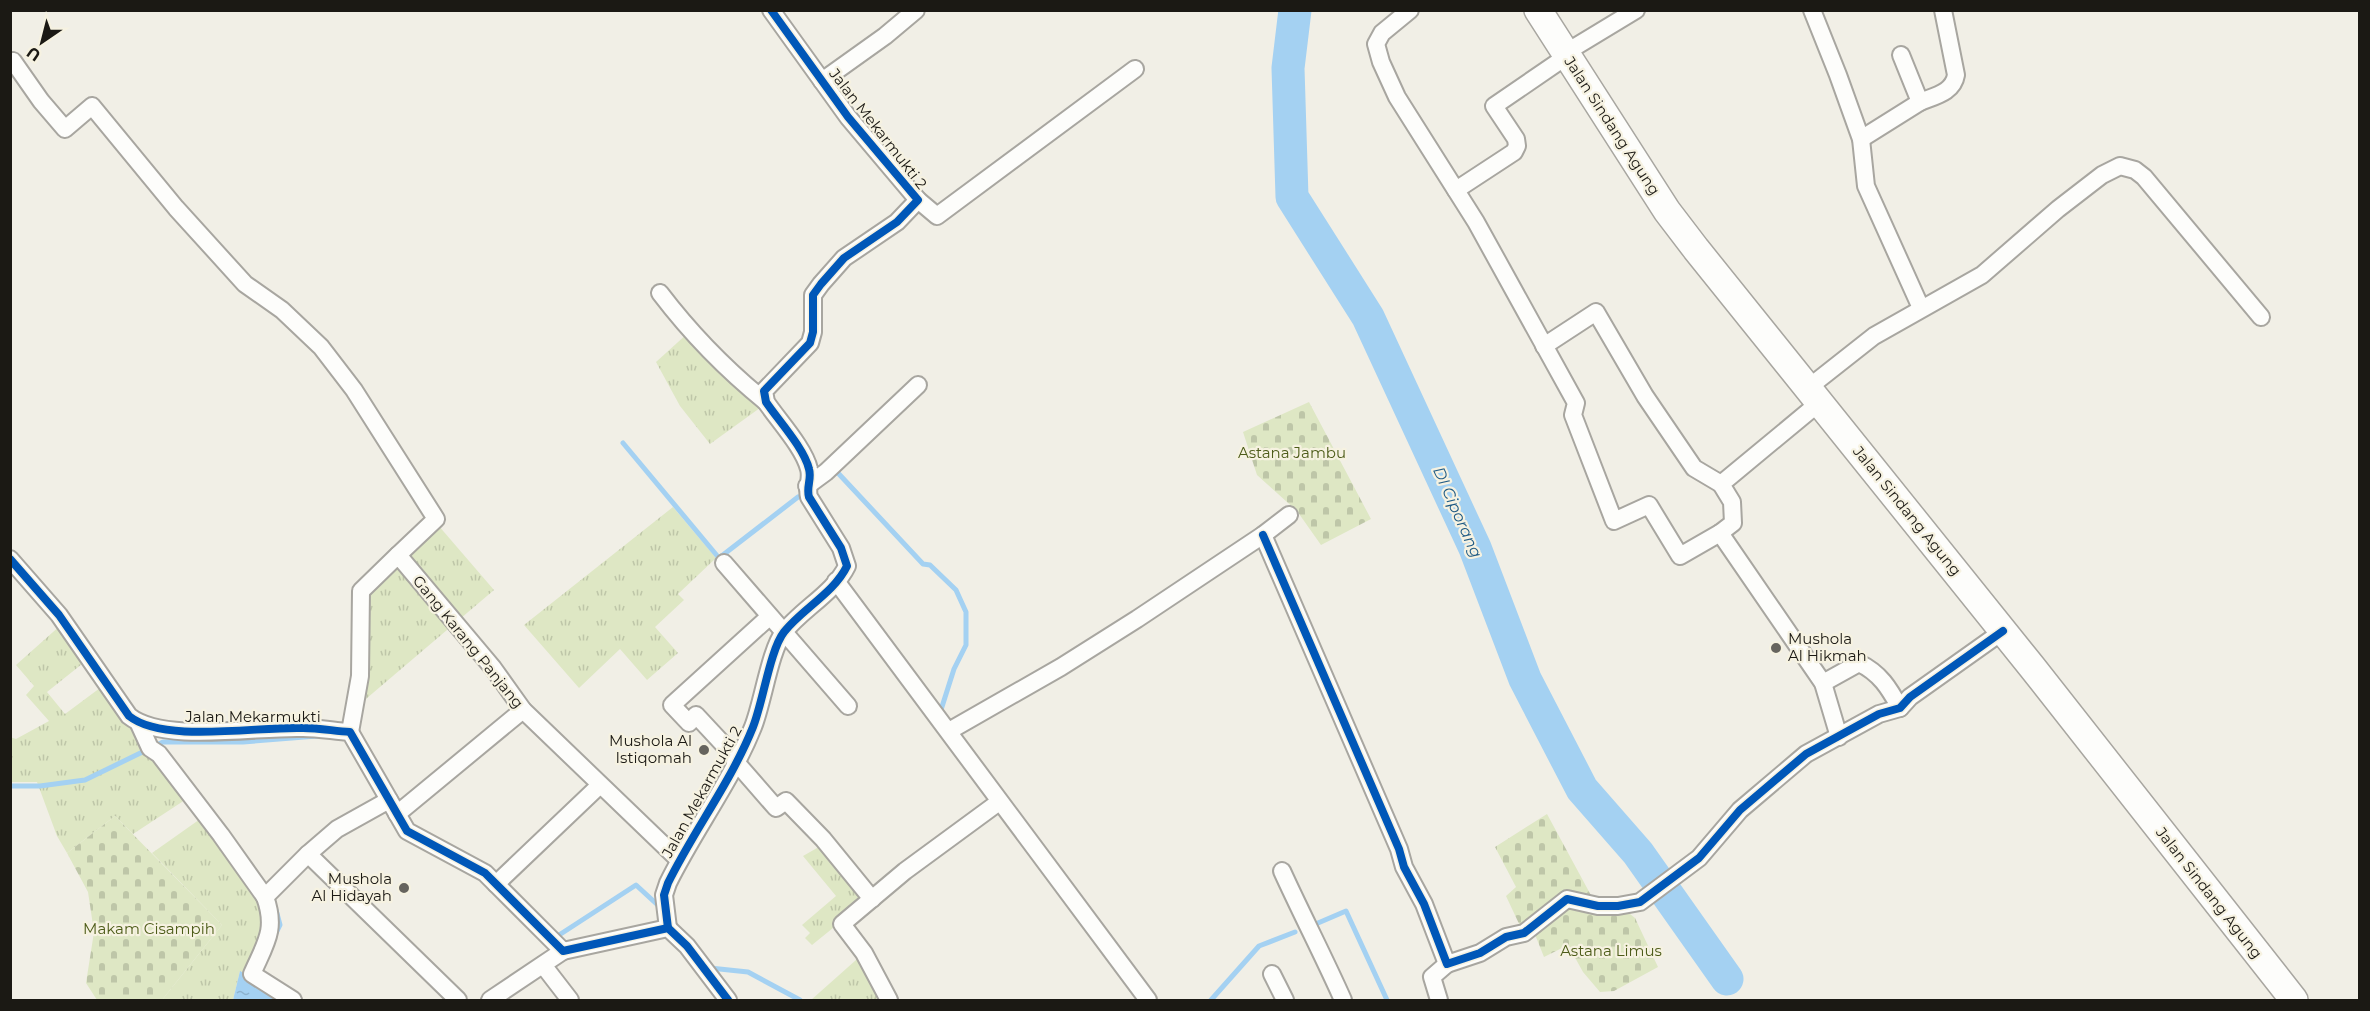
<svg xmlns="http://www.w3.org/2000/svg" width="2370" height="1011" font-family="Montserrat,sans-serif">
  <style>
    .grass { fill: url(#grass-tufts) }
    .cemetery { fill: url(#cemetery-stones) }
    .water { fill: url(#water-ripples) }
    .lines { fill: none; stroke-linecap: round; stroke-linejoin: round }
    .stream { stroke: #a4d1f2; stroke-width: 5 }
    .river { stroke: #a4d1f2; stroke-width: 33 }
    .street-casing { stroke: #a8a6a0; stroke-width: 20 }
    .primary-casing { stroke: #a8a6a0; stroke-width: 30 }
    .street { stroke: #fdfdfb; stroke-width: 16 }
    .primary { stroke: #fdfdfb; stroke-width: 27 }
    .cycleway-casing { stroke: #f6f2e1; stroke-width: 11 }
    .cycleway { stroke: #0057b8; stroke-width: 8 }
    .poi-dot { fill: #66645e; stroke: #f6f2e1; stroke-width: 2 }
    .labels { text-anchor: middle; stroke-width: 4.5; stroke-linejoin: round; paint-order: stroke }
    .street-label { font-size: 15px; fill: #1b1914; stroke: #f6f2e1 }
    .park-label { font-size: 15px; fill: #4d5c19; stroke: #f6f2e1 }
    .poi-label { font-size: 15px; fill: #1b1914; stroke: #f6f2e1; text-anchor: end }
    .water-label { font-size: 16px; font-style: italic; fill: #1e5a84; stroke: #f6f2e1 }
  </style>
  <defs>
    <pattern id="grass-tufts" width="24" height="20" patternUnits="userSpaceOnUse" patternTransform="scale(1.5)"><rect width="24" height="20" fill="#dee7c4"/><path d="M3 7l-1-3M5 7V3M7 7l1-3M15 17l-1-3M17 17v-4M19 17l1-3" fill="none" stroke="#bec6a8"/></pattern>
    <pattern id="cemetery-stones" width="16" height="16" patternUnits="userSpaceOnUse" patternTransform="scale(1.5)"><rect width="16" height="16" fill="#dee7c4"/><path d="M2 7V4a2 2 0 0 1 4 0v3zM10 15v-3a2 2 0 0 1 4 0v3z" fill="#bec6a8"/></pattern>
    <pattern id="water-ripples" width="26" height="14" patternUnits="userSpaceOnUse" patternTransform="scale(1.5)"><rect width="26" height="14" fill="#a4d1f2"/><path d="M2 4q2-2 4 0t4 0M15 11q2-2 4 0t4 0" fill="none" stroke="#8db3cf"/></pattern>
  </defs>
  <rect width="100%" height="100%" fill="#f1efe6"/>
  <g class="grass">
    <polygon points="688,333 764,405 710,444 680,406 656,362"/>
    <polygon points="673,507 716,558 678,594 684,600 655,627 678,653 647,680 620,649 579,688 524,625"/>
    <polygon points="438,525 494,590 360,704 366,593"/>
    <polygon points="62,624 87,660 47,692 65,714 104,685 149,753 188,798 133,834 115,816 67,853 57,836 37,782 11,782 10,737 16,739 49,721 26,695 34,686 16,665"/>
    <polygon points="203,817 265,904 267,927 247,974 240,971 233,1000 162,1000 222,925 152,853"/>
    <polygon points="824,844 870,898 812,945 805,938 810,933 802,925 836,896 803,856"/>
    <polygon points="865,952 892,1000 811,1000"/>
  </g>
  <g class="cemetery">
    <polygon points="1309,402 1371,519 1321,545 1297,511 1257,475 1243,432"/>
    <polygon points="1547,814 1593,899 1565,895 1521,928 1506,896 1516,887 1495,847"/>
    <polygon points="115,816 222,925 162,1000 97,1000 86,983 94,932 88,892 67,853"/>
    <polygon points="1568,903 1625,910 1635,918 1658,967 1614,991 1600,992 1583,972 1568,945 1544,957 1534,932"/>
  </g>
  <polygon class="water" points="240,971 290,1000 233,1000"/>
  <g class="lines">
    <g class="stream">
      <polyline points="623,443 719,558 798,497"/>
      <polyline points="831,472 838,473 923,564 930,565 956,590 966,612 966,645 954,669 940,713"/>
      <polyline points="10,786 40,786 85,780 163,742 243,742 317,736"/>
      <polyline points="1311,926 1346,911 1387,1000"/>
      <polyline points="275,935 280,925 276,910"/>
      <polyline points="554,935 556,937 636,885 661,908"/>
      <polyline points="710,968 748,972 800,1000"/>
      <polyline points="1211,1000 1259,946 1295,932"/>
    </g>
    <polyline class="river" points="1295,10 1288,68 1292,197 1368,317 1475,548 1525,679 1582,789 1638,853 1727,979"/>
    <g class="street-casing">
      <g id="street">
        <polyline points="1410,10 1382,33 1376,44 1381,62 1397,97 1476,222 1576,403 1573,415 1614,521 1649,505 1680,556 1720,533"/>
        <polyline points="1812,10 1838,75 1861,139 1866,186 1921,308"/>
        <polyline points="1565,53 1636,10"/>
        <polyline points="13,61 41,101 65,129 92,106 176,208 245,284 282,310 321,347 354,390 436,519 398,555"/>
        <polyline points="822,81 885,36 916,10"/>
        <path d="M1920,102C1934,96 1953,93 1956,75L1943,10"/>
        <polyline points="1861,139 1920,102 1901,55"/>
        <polyline points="1456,190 1514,152 1517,146 1516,139 1494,106 1567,56"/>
        <polyline points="918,200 937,216 1135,69"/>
        <path d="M660,293C692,335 724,368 766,402"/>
        <polyline points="1544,346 1596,312 1645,396 1694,468 1721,484"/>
        <polyline points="1808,388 1874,336 1982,275 2058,209 2102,175 2120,166 2135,170 2144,177 2261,317"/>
        <polyline points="1820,402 1721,484 1732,502 1733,523 1720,533 1823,683 1839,737"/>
        <polyline points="807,486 826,472 918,385"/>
        <polyline points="1263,535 1399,849 1404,867 1424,904 1447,964 1480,953 1506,937 1524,933 1567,899 1598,906 1618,906 1640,902 1699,858 1740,810 1806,754 1879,714 1900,708 1910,697 2003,631"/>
        <path d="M10,559L59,615L129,716C164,744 259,726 303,728C319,728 334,731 350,732L407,831L485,873L563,951L668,928L687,946L728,1000"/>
        <polyline points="724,563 848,706"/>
        <polyline points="836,581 1148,1000"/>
        <path d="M1823,683L1859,663C1880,673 1889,688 1900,708"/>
        <polyline points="139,724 150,748 159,754 221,835 265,897 308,854"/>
        <polyline points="949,731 1061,667 1137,619 1263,535 1289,515"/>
        <polyline points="350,732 360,676 361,591 398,555 493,668 523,710 679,860"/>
        <polyline points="737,759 696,715 689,723 672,705 769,617"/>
        <polyline points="735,761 776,808 786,801 823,839 872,899"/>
        <polyline points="389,800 337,829 308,854 458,1000"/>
        <polyline points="397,814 523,710"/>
        <path d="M1282,871C1302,915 1324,957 1343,1000"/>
        <polyline points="496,884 600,785"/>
        <path d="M265,897C277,930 265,944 252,974L293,1000"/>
        <path d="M668,928L664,895L668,883C694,830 731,782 753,727C763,702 770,650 784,632C802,609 834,593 847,566L841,548L809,497C806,487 812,479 809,469C804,448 778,420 766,402L764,391L810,343L813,332V295L821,284L844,258L897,222L918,200L848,117L771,10"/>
        <polyline points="543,965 570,1000"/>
        <polyline points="1272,974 1285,1000"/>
        <polyline points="490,1000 563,951"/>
        <polyline points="889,1000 864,953 842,924 905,871 999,802"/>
        <polyline points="1439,1000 1432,977 1447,964"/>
      </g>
    </g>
    <g class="primary-casing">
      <polyline id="primary" points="1538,10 1667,211 1696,249 2032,667 2294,1000"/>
    </g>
    <use href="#street" class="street"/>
    <use href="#primary" class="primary"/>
    <g class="cycleway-casing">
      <g id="cycleway">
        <polyline points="1263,535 1399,849 1404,867 1424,904 1447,964 1480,953 1506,937 1524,933 1567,899 1598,906 1618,906 1640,902 1699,858 1740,810 1806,754 1879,714 1900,708 1910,697 2003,631"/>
        <path d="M10,559L59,615L129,716C164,744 259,726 303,728C319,728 334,731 350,732L407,831L485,873L563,951L668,928L687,946L728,1000"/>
        <path d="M668,928L664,895L668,883C694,830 731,782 753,727C763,702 770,650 784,632C802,609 834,593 847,566L841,548L809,497C806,487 812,479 809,469C804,448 778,420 766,402L764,391L810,343L813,332V295L821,284L844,258L897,222L918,200L848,117L771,10"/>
      </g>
    </g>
    <use href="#cycleway" class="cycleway"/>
  </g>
  <g class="poi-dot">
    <circle cx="1776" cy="648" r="6"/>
    <circle cx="704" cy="750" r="6"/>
    <circle cx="404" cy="888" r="6"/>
  </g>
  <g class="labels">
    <g class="street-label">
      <text transform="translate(1612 126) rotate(57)" y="5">Jalan Sindang Agung</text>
      <text transform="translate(878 129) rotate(52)" y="5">Jalan Mekarmukti 2</text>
      <text transform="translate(1907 511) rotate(51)" y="5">Jalan Sindang Agung</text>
      <text transform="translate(468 642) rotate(51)" y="5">Gang Karang Panjang</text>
      <text x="253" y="722">Jalan Mekarmukti</text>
      <text transform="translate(702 792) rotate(-61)" y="5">Jalan Mekarmukti 2</text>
      <text transform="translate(2209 893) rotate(52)" y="5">Jalan Sindang Agung</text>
    </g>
    <g class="park-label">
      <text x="1292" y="458">Astana Jambu</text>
      <text x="149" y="934">Makam Cisampih</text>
      <text x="1611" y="956">Astana Limus</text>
    </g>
    <g class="poi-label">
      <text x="1788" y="644" text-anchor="start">Mushola<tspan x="1788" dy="17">Al Hikmah</tspan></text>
      <text x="692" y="746">Mushola Al<tspan x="692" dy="17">Istiqomah</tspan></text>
      <text x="392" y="884">Mushola<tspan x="392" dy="17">Al Hidayah</tspan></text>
    </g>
    <g class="water-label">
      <text transform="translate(1458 512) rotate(66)" y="6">DI Ciporang</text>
    </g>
  </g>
  <rect width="2370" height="1011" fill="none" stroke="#1b1914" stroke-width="24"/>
  <g transform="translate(42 42) rotate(215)" stroke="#f6f2e1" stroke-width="4.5" paint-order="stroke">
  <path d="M0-4.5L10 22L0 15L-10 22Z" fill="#1b1914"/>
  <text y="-9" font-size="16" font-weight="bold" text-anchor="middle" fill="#1b1914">U</text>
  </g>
</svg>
